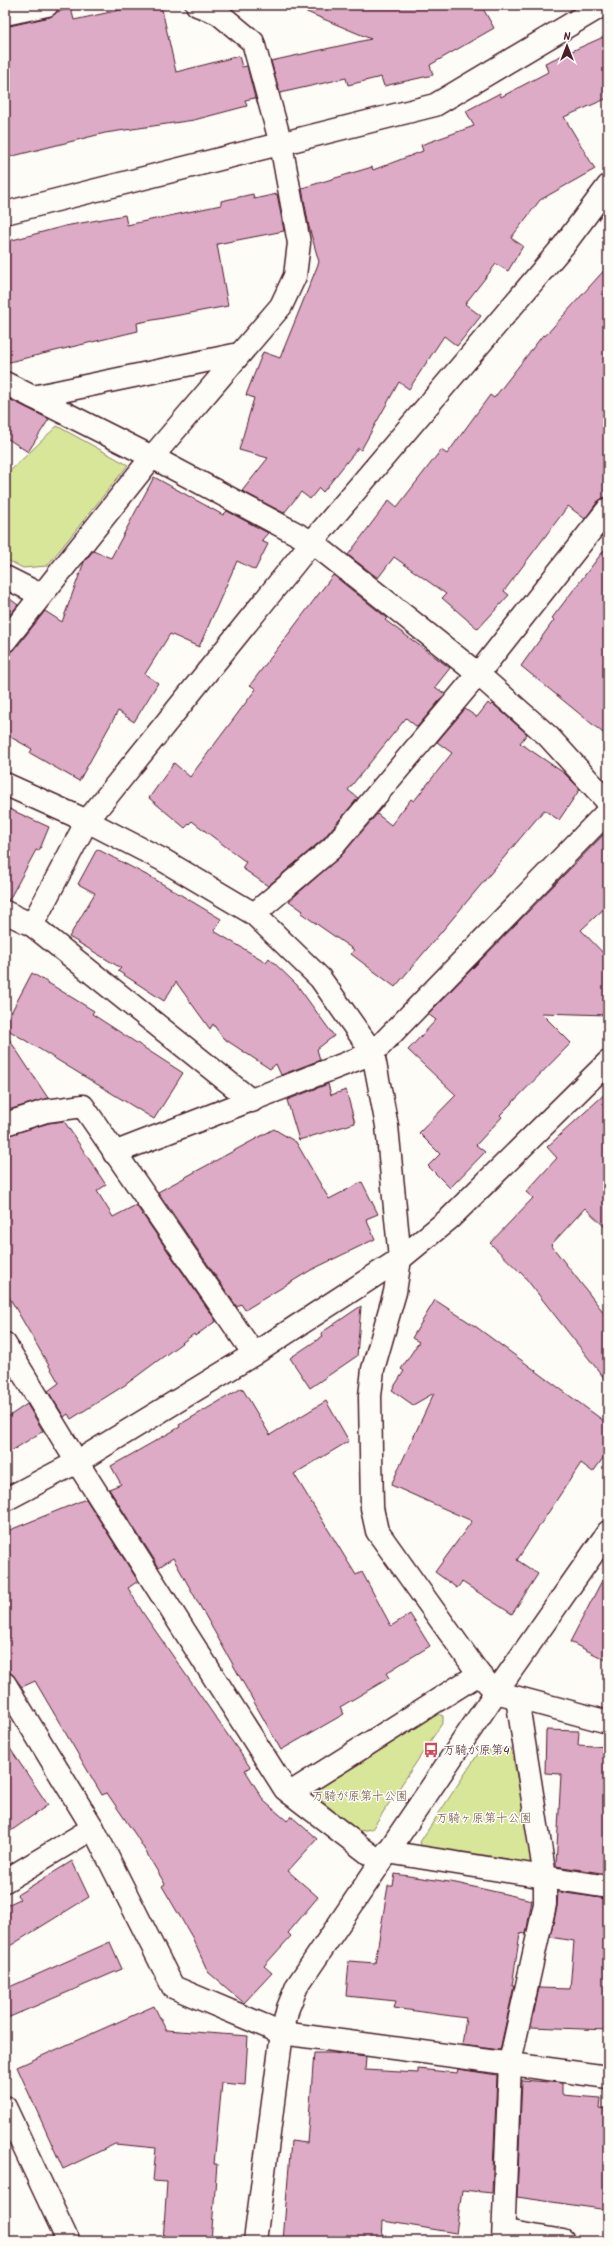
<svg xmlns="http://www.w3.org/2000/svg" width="613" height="2246" font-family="Kalam,'Klee One',sans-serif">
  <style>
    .green { fill: #d8e699; stroke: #918262 }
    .building { fill: #deabc6; stroke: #4a1f2b }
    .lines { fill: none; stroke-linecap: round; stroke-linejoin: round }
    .minor-casing { stroke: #4a1f2b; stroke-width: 25 }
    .tertiary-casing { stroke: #4a1f2b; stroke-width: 25 }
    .minor { stroke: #fdfcf7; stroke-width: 22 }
    .tertiary { stroke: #fdfcf7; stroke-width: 22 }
    .labels { text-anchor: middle; stroke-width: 3; stroke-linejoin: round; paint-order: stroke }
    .poi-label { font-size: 12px; fill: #4a1f2b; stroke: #fdfcf7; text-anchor: start }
    .park-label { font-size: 12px; fill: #6e5146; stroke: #fdfcf7 }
  </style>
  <rect width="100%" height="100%" fill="#fdfcf7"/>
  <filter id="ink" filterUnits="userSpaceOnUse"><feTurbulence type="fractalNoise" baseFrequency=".025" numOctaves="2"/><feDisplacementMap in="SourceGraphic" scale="8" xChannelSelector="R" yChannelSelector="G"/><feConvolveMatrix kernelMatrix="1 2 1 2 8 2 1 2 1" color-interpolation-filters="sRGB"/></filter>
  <g filter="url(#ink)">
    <g class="green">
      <polygon points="57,426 128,465 47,566 23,568 5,559 5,476"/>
      <polygon points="438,1714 443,1716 443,1722 372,1829 359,1831 319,1799 319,1789"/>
      <polygon points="511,1748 533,1855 528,1866 424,1851 420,1842 480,1751"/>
    </g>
    <g class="building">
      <polygon points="143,5 161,5 176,72 239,56 242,67 247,66 255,98 245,100 247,106 194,120 105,133 5,158 5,27 50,17 57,12 71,8 74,20"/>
      <polygon points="290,5 481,5 494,28 430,65 433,75 384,86 381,77 348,85 346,78 280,93 271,61 371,39"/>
      <polygon points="608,35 608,98 564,117 595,169 540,200 511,238 523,246 508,271 496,264 465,304 481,316 457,346 444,336 409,389 399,382 361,450 358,448 323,492 319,488 310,499 301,492 284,513 242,491 268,458 239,450 254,398 246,395 263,352 280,358 319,262 309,227 302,188 372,167 373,170 423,151 421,145 474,126 466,111 500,93 501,97 548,72 545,63"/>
      <polygon points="253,194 254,199 277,194 284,231 217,244 228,306 137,323 138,331 5,363 5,242 65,226 125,215 127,225 221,205 221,201"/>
      <polygon points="608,266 608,497 598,501 585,519 568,506 504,591 509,595 478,629 442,598 446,594 394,557 378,578 348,555 389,500 397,507 441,450 447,454 490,395 494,398 543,335 545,336"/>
      <polygon points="5,397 49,419 28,452 5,437"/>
      <polygon points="154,477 223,515 227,511 268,533 261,541 268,544 255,570 237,561 199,647 170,634 145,674 158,683 134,722 118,711 79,781 30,753 32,749 5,734 5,653 15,649 45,611 62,622 84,562 93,551 111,558"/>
      <polygon points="608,545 608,737 521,666 554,620 552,618"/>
      <polygon points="333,575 387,618 385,620 450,668 435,687 445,694 417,727 406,718 348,790 358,798 323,839 268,886 242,868 246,862 192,821 185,828 149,798 174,763 190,777 256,689 250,685"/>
      <polygon points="5,595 18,605 5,621"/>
      <polygon points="488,703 491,706 493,704 527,734 520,743 564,773 580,789 559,820 544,810 395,987 351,954 354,950 301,913 303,911 289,901 340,857 377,814 391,825 411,799 414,801 452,753 437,742 465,709 477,717"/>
      <polygon points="5,807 49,827 39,851 36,850 9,900 5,900"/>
      <polygon points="608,830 608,905 581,930 608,958 608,1015 541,1013 571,1043 500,1115 502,1117 476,1145 485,1152 450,1188 428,1166 440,1154 419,1133 456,1095 408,1050 436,1020 428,1014"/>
      <polygon points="97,849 156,880 221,919 214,931 266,962 269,958 297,985 334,1036 317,1049 320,1060 281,1075 276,1064 270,1069 223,1038 213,1024 210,1029 176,982 164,1001 118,971 121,968 69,937 95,893 78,884"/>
      <polygon points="32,973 94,1011 92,1014 183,1073 154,1119 5,1028 5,1024"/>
      <polygon points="5,1033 48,1098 5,1111"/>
      <polygon points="328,1084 331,1095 346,1090 355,1123 299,1140 287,1100"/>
      <polygon points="608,1091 608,1230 585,1208 551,1245 608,1318 608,1383 524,1276 490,1243 533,1198 526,1192 557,1158 547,1147"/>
      <polygon points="64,1121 106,1185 97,1191 113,1217 136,1205 216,1321 195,1336 194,1334 125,1385 71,1419 68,1414 64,1417 48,1391 59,1383 5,1290 5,1136 49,1123"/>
      <polygon points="274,1129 296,1142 329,1199 362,1182 378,1214 366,1219 375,1239 311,1270 245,1310 241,1304 237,1307 158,1192"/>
      <polygon points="435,1300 475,1326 608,1424 608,1451 593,1472 581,1463 517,1560 538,1574 512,1614 462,1582 457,1588 435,1572 472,1521 391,1485 434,1393 413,1405 392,1390 404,1371 401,1369 419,1342 412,1338"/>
      <polygon points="361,1306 357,1356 310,1388 290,1358 323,1336 321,1333"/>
      <polygon points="242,1388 270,1435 326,1401 349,1441 294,1474 356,1575 362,1572 391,1626 410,1614 430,1646 386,1673 389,1678 340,1707 344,1714 281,1750 173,1558 159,1567 109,1489 121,1484 111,1466 180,1427 179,1425"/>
      <polygon points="27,1404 43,1431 5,1455 5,1419"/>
      <polygon points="86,1499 138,1581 128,1588 143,1613 250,1767 245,1770 264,1801 287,1821 291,1816 317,1839 288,1871 318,1897 288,1933 291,1936 264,1966 272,1973 244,2003 208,1972 192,1937 162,1886 165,1884 137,1837 107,1793 102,1795 35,1681 22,1687 11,1673 5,1672 5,1532"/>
      <polygon points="608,1569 608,1661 570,1642"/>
      <polygon points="546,1730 579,1731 578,1745 608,1747 608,1874 556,1866 561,1774 545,1773"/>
      <polygon points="5,1741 48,1805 5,1835"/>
      <polygon points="72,1861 89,1897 5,1949 5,1906 20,1899 17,1895"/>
      <polygon points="395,1874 456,1883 532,1900 526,1934 520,1933 512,1986 514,1986 500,2050 462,2045 466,2018 394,2008 396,2001 346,1996 349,1961 375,1963 388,1886 393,1886"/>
      <polygon points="558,1892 608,1899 608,2030 531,2027 539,1988 570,1989 574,1941 550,1937 557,1907"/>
      <polygon points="110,1942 122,1969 5,2019 5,1989"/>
      <polygon points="154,2006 166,2030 248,2036 245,2085 222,2083 214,2164 217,2164 211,2241 163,2241 167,2182 153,2181 156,2148 115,2144 63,2169 17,2067"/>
      <polygon points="314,2053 333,2053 366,2057 365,2070 418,2073 418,2069 457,2073 458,2069 497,2075 492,2193 462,2190 456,2233 383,2221 382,2241 283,2241 291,2141 307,2143"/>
      <polygon points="522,2080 562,2083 562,2095 601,2098 600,2109 608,2110 608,2210 517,2197"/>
    </g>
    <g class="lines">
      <g class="minor-casing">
        <g id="minor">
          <polyline points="5,14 47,5"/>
          <polyline points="5,383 152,457 312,542 478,674 548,736 608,802"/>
          <polyline points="33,397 239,354"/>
          <polyline points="5,577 41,595"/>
          <polyline points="5,641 152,457 281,306 295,276 299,243 281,144 253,42 218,13 197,5"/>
          <polyline points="5,912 32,925 252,1101"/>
          <polyline points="254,914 332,848 478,674 608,509"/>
          <polyline points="32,925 87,821 312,542 564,245 608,186"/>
          <polyline points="5,1124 46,1111 83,1106 254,1354"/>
          <polyline points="114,1153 373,1053 608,811"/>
          <polyline points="5,1344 77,1462 285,1789 380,1862"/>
          <polyline points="5,1500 77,1462 254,1354 400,1259 450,1218 608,1062"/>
          <polyline points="5,1684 93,1828 173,1987 282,2033 608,2077"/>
          <polyline points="290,1793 479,1674"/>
          <polyline points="387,1852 608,1887"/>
          <polyline points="5,1881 93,1828"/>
          <polyline points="5,2107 68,2241"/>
          <polyline points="505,2231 563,2241"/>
          <polyline points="503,2241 510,2062 545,1904 545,1877 517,1698"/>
        </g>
      </g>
      <g class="tertiary-casing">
        <g id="tertiary">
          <polyline points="5,213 435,105 603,5"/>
          <polyline points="5,784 87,821 163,860 254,914 320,978 373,1053 387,1126 400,1259 395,1292 373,1369 370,1396 372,1508 377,1531 479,1674 496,1692 608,1722"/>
          <polyline points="255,2241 282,2033 288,2008 297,1986 496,1692 608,1532"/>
        </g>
      </g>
      <use href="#minor" class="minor"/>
      <use href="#tertiary" class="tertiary"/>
    </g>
  </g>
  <defs>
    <g id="bus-bare" transform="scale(1.2)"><path d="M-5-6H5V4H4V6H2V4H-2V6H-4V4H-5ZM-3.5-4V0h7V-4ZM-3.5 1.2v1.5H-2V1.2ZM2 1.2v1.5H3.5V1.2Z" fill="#d1495b" stroke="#fdfcf7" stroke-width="2.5" paint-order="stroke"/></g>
  </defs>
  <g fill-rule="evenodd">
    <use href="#bus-bare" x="431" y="1750"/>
  </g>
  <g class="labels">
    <g class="poi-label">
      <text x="443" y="1754">万騎が原第4</text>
    </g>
    <g class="park-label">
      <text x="360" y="1800">万騎が原第十公園</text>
      <text x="484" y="1822">万騎ヶ原第十公園</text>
    </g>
  </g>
  <rect width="613" height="2246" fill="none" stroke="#fdfcf7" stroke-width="20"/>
  <rect x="10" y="10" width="593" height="2226" fill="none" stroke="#4a1f2b" stroke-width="1.5" filter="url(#ink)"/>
  <g transform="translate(567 46)" stroke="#fdfcf7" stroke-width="3" paint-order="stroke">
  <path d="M0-3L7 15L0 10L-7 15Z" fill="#4a1f2b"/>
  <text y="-6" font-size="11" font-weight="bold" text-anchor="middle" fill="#4a1f2b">N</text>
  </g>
</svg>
